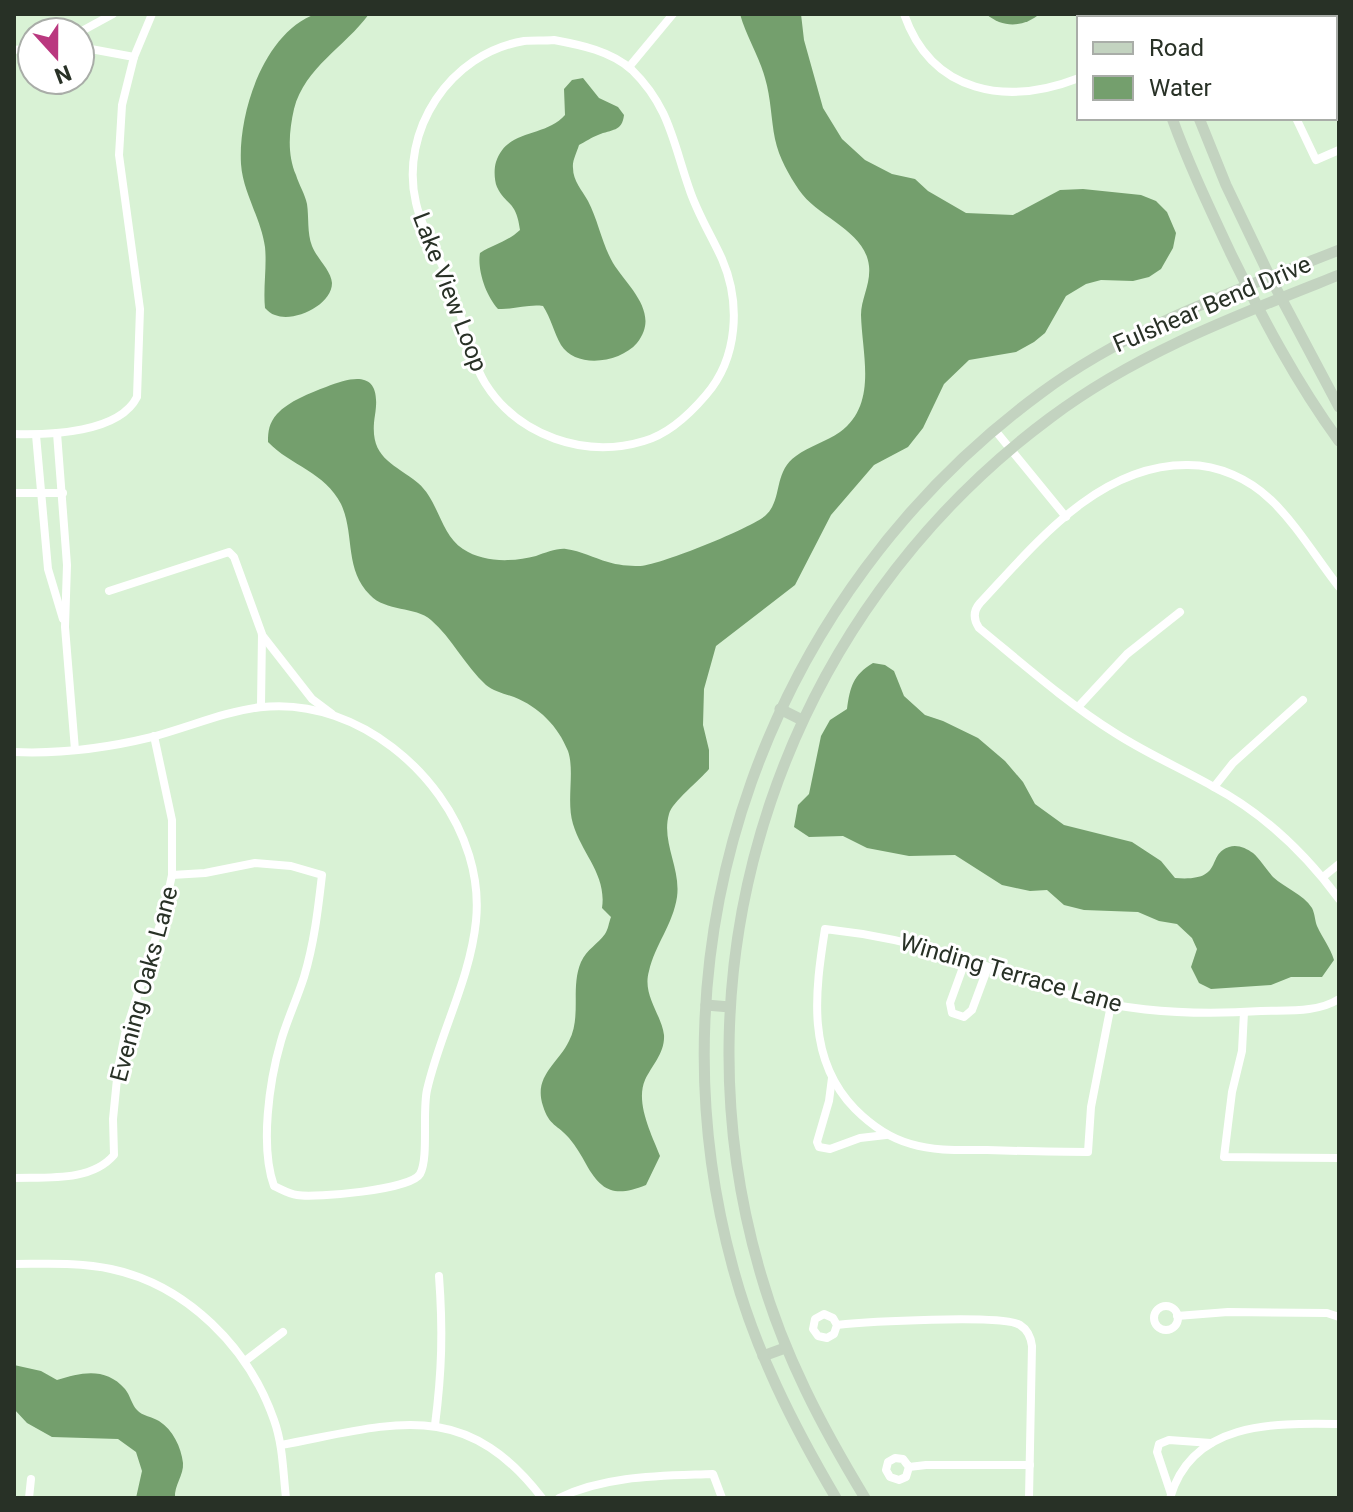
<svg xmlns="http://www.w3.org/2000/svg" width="1353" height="1512" font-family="Roboto,sans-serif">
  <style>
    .water { fill: #749f6d }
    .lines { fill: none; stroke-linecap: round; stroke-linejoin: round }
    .street { stroke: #fff; stroke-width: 8 }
    .secondary { stroke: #c3d3c0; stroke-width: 11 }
    .labels { text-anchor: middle; stroke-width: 6; stroke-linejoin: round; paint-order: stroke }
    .street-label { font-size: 24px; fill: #283126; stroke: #fff }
  </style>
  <rect width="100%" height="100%" fill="#d9f2d5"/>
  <g class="water">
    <path d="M316,14H369C345,47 305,67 294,109C289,131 287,154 296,175C299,185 305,194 307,204C309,217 307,233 312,246C317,259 331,270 332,283C332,305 294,323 275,315C271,314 268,311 265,308C263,288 267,267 265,247C261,218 243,193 241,164C238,113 264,32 316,14Z"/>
    <path d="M740,14H801L804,40L823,108L842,139L865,160L892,174L915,179L928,191L966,213L1013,215L1060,190L1083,189L1141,195L1156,201L1167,212L1176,233L1173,248L1161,269L1149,277L1133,281L1101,280L1086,284L1066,296L1045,333L1034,342L1016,352L969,360L944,384L923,428L908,447L874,465L831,515L795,585L716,646L704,689L703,725L709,750V769C700,780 672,802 669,814C661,842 681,868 677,897C673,924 655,945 649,971C642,995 661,1013 664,1035C665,1053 652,1065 645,1080C635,1103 652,1135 660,1156L646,1185C616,1197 602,1193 586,1164C581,1155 576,1146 569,1138C558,1125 549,1126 543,1106C533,1076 558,1064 569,1041C582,1016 570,988 581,962C587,949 598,944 605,934C608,930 609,922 611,917L602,908C607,875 582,854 573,824C566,801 575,772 568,751C558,726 539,707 514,697C505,694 493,691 486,685C465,666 452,638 431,620C415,606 386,612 370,595C344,569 355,534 341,504C325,472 291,466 268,442C268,431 269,423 277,414C289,401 310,393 326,387C356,375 382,371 375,415C368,458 392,462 418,483C439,501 440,534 463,549C484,563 513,562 536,556C545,553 557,548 566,549C581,551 594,558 608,562C617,565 629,566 639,566C657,566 752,528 766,515C783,499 773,472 796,456C809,446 826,442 840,432C878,404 862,355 861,315C861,299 871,284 869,266C865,230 818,218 799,190C789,175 779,158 775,139C771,119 771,98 765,78C759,56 746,36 740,14Z"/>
    <path d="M986,14H1040C1022,28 1003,28 986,14Z"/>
    <path d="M583,78L599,98L618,107L624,115C622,132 612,129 598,135C592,137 585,142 579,145C577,152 572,161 573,168C573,181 582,190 588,201C598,220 602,244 613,263C628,287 661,313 637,343C620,363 576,369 561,345C554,333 551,318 543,306C527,304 514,310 498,309C486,296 477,270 480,253C494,244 507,242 520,230C516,200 506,206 497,187C494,180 494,168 496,162C507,128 545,138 565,115L564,89L572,80Z"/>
    <path d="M873,663L885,665L894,671L904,696L925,715L943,721L978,738L1005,761L1023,782L1035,804L1064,825L1132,842L1161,861L1175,878C1226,882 1205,855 1229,847C1237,844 1246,848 1253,853C1260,859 1266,869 1273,877C1285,888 1303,894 1312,908C1315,914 1315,921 1317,926C1323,939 1330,947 1334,960L1322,977H1291L1271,985L1211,989L1199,983L1191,967L1197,949L1192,938L1177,924L1159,921L1138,912L1084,910L1064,905L1047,890L1030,891L1002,885L955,855L909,856L867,848L843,836L809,837L794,827L798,805L809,794L821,736L830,720L847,709C850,687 853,675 873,663Z"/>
    <path d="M14,1365L41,1371L57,1380C82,1372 106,1367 125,1389C130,1395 132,1405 137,1410C142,1416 153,1417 159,1421C173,1430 181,1447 183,1463C184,1475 174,1485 175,1498H136L142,1471L136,1452L118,1439L52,1437L27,1423L14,1409Z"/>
  </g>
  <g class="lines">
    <g class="street">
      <path d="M904,14C932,94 1007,106 1079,78"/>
      <polyline points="1261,14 1261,18"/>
      <polyline points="80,32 113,14"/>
      <path d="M554,40C581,45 611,51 632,70C669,106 673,142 689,188C697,213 711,235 722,259C741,303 738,358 706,395C689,415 669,434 644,441C585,459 518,436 485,383C467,353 463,313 449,281C439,255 422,230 416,203C399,131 450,53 524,41C533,40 544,41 554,40Z"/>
      <polyline points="80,47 134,57"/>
      <polyline points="14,50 32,48"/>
      <polyline points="629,67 673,14"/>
      <polyline points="1296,118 1316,160 1339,150"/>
      <polyline points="994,429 1066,517"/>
      <polyline points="57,433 67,565 65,627 75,750"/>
      <path d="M14,434C50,435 119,433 137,397L140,309L119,155L122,105L134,57L152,14"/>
      <polyline points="36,435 48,569 63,619"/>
      <polyline points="14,493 63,493"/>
      <path d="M1339,587C1317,559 1297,525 1271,500C1249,479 1219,465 1188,465C1099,464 1036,543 980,603C973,611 973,619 979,628C1023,664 1067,703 1115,733C1146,753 1180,768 1212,786C1263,813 1305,853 1339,899"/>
      <polyline points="109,591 229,552 234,557 262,634 261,705"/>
      <polyline points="262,635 312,699 332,714"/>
      <polyline points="1078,707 1127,654 1180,612"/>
      <path d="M14,752C60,754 107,748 152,737C218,719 264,691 335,716C416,744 485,832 476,921C470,980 440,1033 427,1090C422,1112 429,1158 420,1174C411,1190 316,1198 297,1195C289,1194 281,1189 274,1186C260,1147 269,1082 281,1041C287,1020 297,999 304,977C314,944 318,910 322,875L291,866L255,863L205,873L172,875"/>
      <polyline points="1214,787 1233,763 1303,700"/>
      <polyline points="1323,877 1339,864"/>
      <polyline points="966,959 950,1003 952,1013 964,1017 972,1010 988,967"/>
      <path d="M1111,1005L1091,1107L1088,1152C1053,1152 1019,1151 984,1150C960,1150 934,1151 911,1144C889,1138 871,1125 855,1109C806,1059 815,992 825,929C872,934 918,944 963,958C1004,971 1043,989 1085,999C1143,1013 1202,1015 1261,1011C1287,1010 1317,1013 1339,999"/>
      <polyline points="1244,1012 1242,1051 1232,1092 1224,1157 1339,1158"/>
      <polyline points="832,1078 829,1101 817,1142 819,1147 830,1149 860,1138 886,1135"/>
      <path d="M14,1178C47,1177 91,1182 114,1155L113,1119L118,1069L125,1034L164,912L172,875V820L154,736"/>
      <path d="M14,1264C46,1264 80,1262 111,1269C187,1285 249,1348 274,1420C283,1445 283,1472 286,1498"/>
      <circle cx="1166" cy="1318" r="12"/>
      <polyline points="1177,1316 1228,1312 1327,1313 1339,1317"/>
      <path d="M837,1325L834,1334L827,1338L818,1336L813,1329L815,1319L824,1314L833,1318L837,1325C864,1322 1002,1314 1020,1325C1028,1330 1031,1338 1032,1346L1029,1498"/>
      <polyline points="245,1361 283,1332"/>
      <path d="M435,1425C442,1371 443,1330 439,1276"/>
      <path d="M281,1445C390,1425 463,1395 542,1498"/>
      <polyline points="909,1467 903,1459 895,1458 888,1462 886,1470 890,1477 899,1480 906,1477 909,1467 926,1465 1030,1465"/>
      <polyline points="1171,1494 1157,1452 1159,1444 1169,1440 1211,1443"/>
      <polyline points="29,1498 31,1479"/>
      <path d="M559,1498C606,1475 662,1476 713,1474L722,1498"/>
      <path d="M1170,1498C1192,1421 1274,1423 1339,1424"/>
    </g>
    <g class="secondary">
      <polyline points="1137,14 1138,18"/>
      <polyline points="1163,14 1164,18"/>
      <path d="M1172,118C1189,165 1210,209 1231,254C1263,319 1296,382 1339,441"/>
      <polyline points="1199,118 1226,185 1270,277 1339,407"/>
      <polyline points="780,709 802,720"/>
      <polyline points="706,1005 730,1007"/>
      <polyline points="763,1356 785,1348"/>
      <path d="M836,1498C793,1425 755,1350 733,1268C643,940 769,593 1041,393C1131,326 1236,291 1339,250"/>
      <path d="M865,1498C822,1427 784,1355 761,1275C667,957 785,615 1050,418C1138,352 1238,315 1339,275"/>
    </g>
  </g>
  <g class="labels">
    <g class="street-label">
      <text transform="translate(450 292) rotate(69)" y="8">Lake View Loop</text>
      <text transform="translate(1212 304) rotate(-23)" y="8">Fulshear Bend Drive</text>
      <text transform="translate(1011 973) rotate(16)" y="8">Winding Terrace Lane</text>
      <text transform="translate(144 984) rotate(-75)" y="8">Evening Oaks Lane</text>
    </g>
  </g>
  <rect width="1353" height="1512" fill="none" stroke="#283126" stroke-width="32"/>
  <rect x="1077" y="16" width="260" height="104" fill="#ffffff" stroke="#a9ada8" stroke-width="2"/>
  <rect x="1093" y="42" width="40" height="12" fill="#c3d3c0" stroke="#a9ada8" stroke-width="2"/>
  <text x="1149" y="56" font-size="24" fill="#283126">Road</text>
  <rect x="1093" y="76" width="40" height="24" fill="#749f6d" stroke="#a9ada8" stroke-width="2"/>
  <text x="1149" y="96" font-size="24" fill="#283126">Water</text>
  <g transform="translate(56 56) rotate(159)"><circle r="38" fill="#ffffff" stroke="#a9ada8" stroke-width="2"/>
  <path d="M0-6L14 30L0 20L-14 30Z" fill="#ba387f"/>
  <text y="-12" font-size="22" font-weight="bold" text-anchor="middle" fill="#283126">N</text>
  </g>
</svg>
